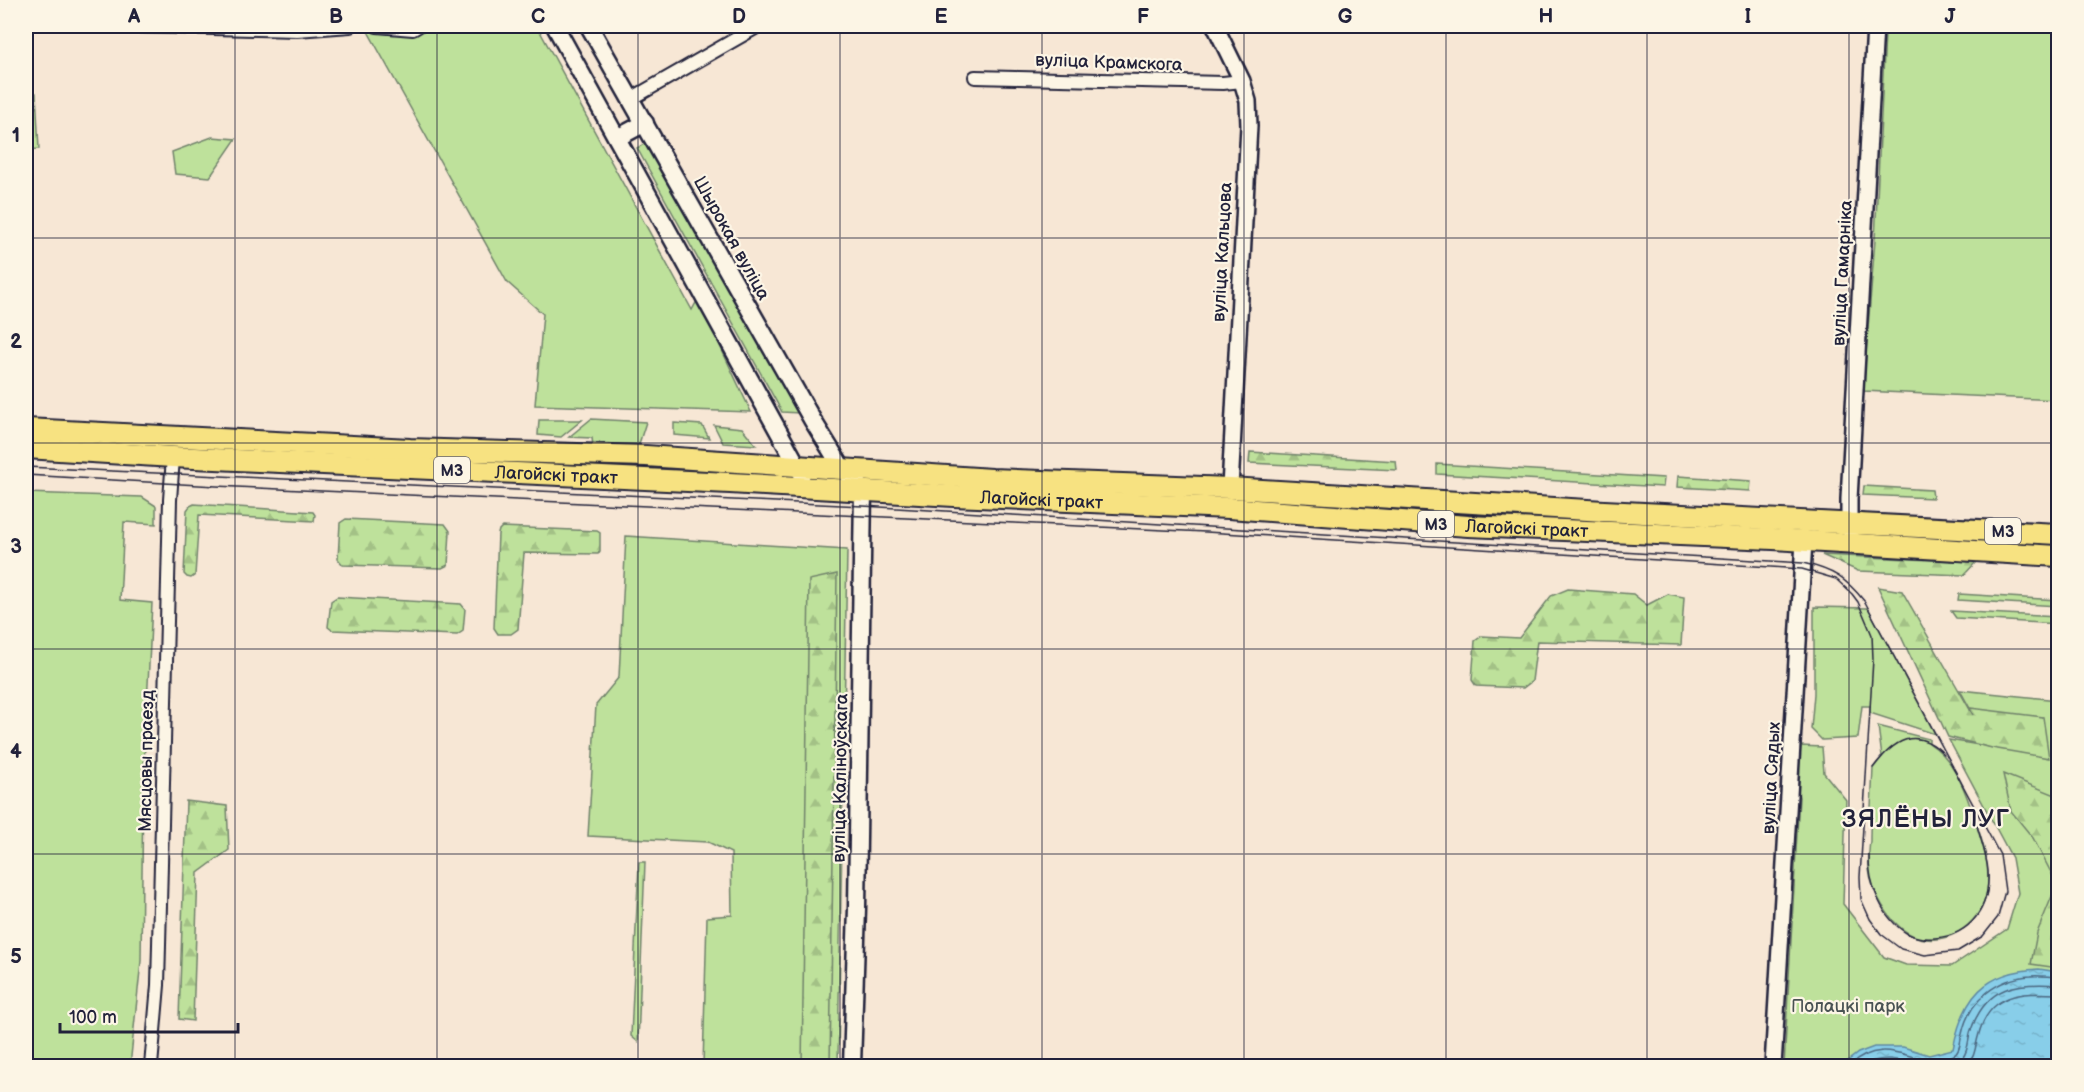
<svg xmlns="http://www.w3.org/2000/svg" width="2084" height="1092" font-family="'Balsamiq Sans',sans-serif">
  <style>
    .green { fill: #bee19b; stroke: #70826b; stroke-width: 1.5 }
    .forest { fill: url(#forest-firs); stroke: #70826b; stroke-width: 1.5 }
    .water { fill: url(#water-ripples); stroke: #5f89a3; stroke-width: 1.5 }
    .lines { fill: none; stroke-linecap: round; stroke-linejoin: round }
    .shore { stroke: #4b6781; stroke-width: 1.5 }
    .minor-casing { stroke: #22223b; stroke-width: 16 }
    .tertiary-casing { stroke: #22223b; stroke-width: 20 }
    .secondary-casing { stroke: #22223b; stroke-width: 21 }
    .primary-casing { stroke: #22223b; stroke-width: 24 }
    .minor { stroke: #fcf5e5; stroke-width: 12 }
    .tertiary { stroke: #fcf5e5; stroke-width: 15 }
    .secondary { stroke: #fcf5e5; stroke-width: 16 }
    .primary { stroke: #f7e281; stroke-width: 20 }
    .tram { stroke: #22223b; stroke-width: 1.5 }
    .grid { fill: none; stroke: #22223b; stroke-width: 1.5; stroke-opacity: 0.55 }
    .labels { text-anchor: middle; stroke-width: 4.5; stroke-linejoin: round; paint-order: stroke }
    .shield { fill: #fcf5e5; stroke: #63616e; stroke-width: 1.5 }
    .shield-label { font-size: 16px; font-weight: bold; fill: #22223b }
    .street-label { font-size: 18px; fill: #22223b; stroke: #fcf5e5 }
    .park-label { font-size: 18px; fill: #495253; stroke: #fcf5e5 }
    .district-label { font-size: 24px; font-weight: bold; letter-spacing: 1.5px; fill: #22223b; stroke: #fcf5e5 }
    .neatline { fill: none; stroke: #22223b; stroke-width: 2 }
    .grid-label { font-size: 20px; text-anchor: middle; font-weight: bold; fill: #22223b }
  </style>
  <defs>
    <pattern id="forest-firs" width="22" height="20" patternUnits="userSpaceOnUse" patternTransform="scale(1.5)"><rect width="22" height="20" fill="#bee19b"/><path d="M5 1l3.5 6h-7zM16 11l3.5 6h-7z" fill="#a3c186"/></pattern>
    <pattern id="water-ripples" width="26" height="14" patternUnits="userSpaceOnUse" patternTransform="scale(1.5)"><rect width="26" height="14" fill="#88cee9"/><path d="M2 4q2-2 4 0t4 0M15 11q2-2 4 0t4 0" fill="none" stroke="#75b1c9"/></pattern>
  </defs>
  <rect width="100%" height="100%" fill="#f7e7d5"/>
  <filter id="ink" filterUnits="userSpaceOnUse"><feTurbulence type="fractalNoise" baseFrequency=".0167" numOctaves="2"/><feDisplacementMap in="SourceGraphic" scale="12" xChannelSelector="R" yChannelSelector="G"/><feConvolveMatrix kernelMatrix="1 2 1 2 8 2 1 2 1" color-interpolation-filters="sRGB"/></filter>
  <g filter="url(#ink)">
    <g class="green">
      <polygon points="365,26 537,26 692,310 698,299 751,412 535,405 543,314 507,282"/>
      <polygon points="1883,26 2058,26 2058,400 1863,391 1875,240 1885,33"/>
      <polygon points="26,93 36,93 39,149 26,150"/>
      <polygon points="212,137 236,139 210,177 175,174 172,152"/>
      <polygon points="649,141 799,413 782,412 637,148"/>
      <polygon points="591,419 646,422 638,447 593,446 592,438 569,437"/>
      <polygon points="539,420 582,420 561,437 538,435"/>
      <polygon points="674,423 702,425 709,438 674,435"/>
      <polygon points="714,425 742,428 756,445 723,443"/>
      <polygon points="1437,464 1664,478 1663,487 1437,474"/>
      <polygon points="26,493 142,497 156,506 156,524 124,522 120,600 152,603 143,786 141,961 130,1066 26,1066"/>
      <polygon points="626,536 847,550 838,1066 703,1066 707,917 732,915 731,853 708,842 588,836 596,705 619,677"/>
      <polygon points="1959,594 2058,600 2058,606 1958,600"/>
      <polygon points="1814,607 1868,608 1935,734 1870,713 1870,706 1862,706 1858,738 1822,740 1811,729 1814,694"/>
      <polygon points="1951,611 2058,617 2058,624 1956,618"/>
      <polygon points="1960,690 2058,700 2058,1066 1784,1066 1799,797 1796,784 1797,749 1801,746 1822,747 1824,773 1846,800 1843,904 1884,957 1906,965 1952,966 2007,929 2018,893 2012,858 1949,740 1991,747"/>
      <path d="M1878,726L1929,739V743C1953,758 1963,785 1972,811C1981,836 1991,864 1987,891C1982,926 1940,952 1908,933C1889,922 1871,891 1869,869C1868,860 1869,850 1870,841C1870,817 1872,793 1873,768L1882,757Z"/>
      <polygon points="639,862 645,862 638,1042 631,1036"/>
    </g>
    <g class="forest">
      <polygon points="1250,452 1396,461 1397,470 1249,463"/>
      <polygon points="1678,476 1751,481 1750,491 1677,487"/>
      <polygon points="1864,486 1932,490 1933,498 1863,495"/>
      <polygon points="194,504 313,512 315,515 314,521 199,515 195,575 191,578 187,577 184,574 187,510 190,506"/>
      <polygon points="346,519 445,524 450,531 448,565 442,568 343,565 338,559 340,523"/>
      <polygon points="502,527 597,531 600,533 600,551 598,554 524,553 518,629 511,634 498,634 494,628 498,534 499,530"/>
      <polygon points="1822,555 1976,562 1964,575 1858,571"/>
      <polygon points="837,574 830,1066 802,1066 809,580"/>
      <polygon points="1878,587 1902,591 1973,715 1970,708 2043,717 2049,758 1992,748 1948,737"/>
      <polygon points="1568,589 1633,594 1647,605 1668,594 1684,597 1681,645 1537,641 1532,681 1523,688 1476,686 1472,680 1475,641 1482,636 1519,638 1551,596"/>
      <polygon points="337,597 461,604 465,609 463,631 457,635 332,630 328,627 331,601"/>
      <polygon points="2003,774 2058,796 2058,968 2031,964 2037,933 2057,884 2033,838 2011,811"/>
      <polygon points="186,801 227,806 229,850 198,873 193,1021 179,1019"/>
    </g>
    <path class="water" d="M2039,969L2058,972V1066H1841L1858,1053L1874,1047H1903L1929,1055L1953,1049C1963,998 1984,971 2039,969Z"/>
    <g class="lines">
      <g class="shore">
        <path d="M1849,1066C1891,1029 1917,1075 1954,1055C1961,1051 1960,1040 1962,1034C1969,1000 1997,978 2031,976C2040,975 2049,977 2058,977"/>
        <path d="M1861,1066C1881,1055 1899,1059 1919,1066"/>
        <path d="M1942,1066C1949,1064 1958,1063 1963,1057C1969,1050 1968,1038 1971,1030C1987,985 2017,982 2058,985"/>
        <path d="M1966,1066C1975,1058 1975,1048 1978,1037C1989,992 2021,992 2058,994"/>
      </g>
      <g class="minor-casing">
        <g id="minor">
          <polyline points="133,26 297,30 350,26"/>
          <polyline points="377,26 413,29 418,26"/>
          <polyline points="975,77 1223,83 1242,81"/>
          <polyline points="631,99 755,28 754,26"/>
          <polyline points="151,1066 158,985 170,500 173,457"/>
        </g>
      </g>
      <g class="tertiary-casing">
        <g id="tertiary">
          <polyline points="1215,26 1242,81 1248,101 1249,126 1230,488"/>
          <polyline points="1851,533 1849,523 1849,499 1875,26"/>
          <polyline points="1773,1066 1804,541 1813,539"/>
        </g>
      </g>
      <g class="secondary-casing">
        <g id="secondary">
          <polyline points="555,26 802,474"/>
          <polyline points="589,26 813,421 842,468 863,490 857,908 852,1066"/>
          <polyline points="617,138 645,123"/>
        </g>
      </g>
      <g class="primary-casing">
        <g id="primary">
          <polyline points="26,429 410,449 646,456 992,479 1230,488 1604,511 2058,534"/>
          <path id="s1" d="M26,448L173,457L730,483L954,496L1229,508L1468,526L1773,539L2058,556"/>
        </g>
      </g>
      <use href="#minor" class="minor"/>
      <use href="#tertiary" class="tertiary"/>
      <use href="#secondary" class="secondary"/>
      <use href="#primary" class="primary"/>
      <g class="tram">
        <path d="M26,467L863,506L1803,563C1833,570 1846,578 1865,602L2000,855L2005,891L1998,917L1983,936L1958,951L1925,955L1901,949L1881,934L1870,919L1861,899L1860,877L1873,659L1872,635L1858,602L1852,594L1836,579L1802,569L1206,532L216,486L26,475"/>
        <path d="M1873,768C1893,741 1915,725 1944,754"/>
        <path d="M1869,855C1868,884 1882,919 1908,934C1917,938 1926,939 1935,938C1972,935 1990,907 1988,871C1987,855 1980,838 1976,822"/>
      </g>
    </g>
  </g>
  <path class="grid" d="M235,26V1066M437,26V1066M638,26V1066M840,26V1066M1042,26V1066M1244,26V1066M1446,26V1066M1647,26V1066M1849,26V1066M26,238H2058M26,443H2058M26,649H2058M26,854H2058"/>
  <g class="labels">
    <g class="shield">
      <rect x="434" y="457" width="36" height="26" rx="4.5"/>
      <rect x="1418" y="511" width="36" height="26" rx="4.5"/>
      <rect x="1985" y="518" width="36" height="26" rx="4.5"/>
    </g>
    <g class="shield-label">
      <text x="452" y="476">М3</text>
      <text x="1436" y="530">М3</text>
      <text x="2003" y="537">М3</text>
    </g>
    <g class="street-label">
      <text transform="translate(1109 62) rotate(2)" y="6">вуліца Крамскога</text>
      <text transform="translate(732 238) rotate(61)" y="6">Шырокая вуліца</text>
      <text transform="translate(1222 252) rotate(-87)" y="6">вуліца Кальцова</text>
      <text transform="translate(1842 273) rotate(-87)" y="6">вуліца Гамарніка</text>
      <text dy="6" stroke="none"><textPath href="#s1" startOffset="531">Лагойскі тракт</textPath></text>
      <text dy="6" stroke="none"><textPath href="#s1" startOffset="1017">Лагойскі тракт</textPath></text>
      <text dy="6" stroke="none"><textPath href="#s1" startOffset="1503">Лагойскі тракт</textPath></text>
      <text transform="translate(146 761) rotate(-89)" y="6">Мясцовы праезд</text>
      <text transform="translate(840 778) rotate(-89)" y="6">вуліца Каліноўскага</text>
      <text transform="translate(1771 778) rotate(-87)" y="6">вуліца Сядых</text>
    </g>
    <g class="park-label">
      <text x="1848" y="1012">Полацкі парк</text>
    </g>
    <g class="district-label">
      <text x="1926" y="827">ЗЯЛЁНЫ ЛУГ</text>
    </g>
  </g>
  <rect width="2084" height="1092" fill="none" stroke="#fcf5e5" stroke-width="66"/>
  <path d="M60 1023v9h178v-9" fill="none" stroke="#22223b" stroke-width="3"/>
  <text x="69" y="1023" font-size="18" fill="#22223b" stroke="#fcf5e5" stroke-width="4.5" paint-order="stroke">100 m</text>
  <rect x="33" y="33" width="2018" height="1026" class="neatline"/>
  <g class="grid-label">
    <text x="134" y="23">A</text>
    <text x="336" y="23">B</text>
    <text x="538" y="23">C</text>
    <text x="739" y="23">D</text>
    <text x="941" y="23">E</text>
    <text x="1143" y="23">F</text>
    <text x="1345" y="23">G</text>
    <text x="1546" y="23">H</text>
    <text x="1748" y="23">I</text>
    <text x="1950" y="23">J</text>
    <text x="16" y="142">1</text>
    <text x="16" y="348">2</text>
    <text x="16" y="553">3</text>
    <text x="16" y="758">4</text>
    <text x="16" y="963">5</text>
  </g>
</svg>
